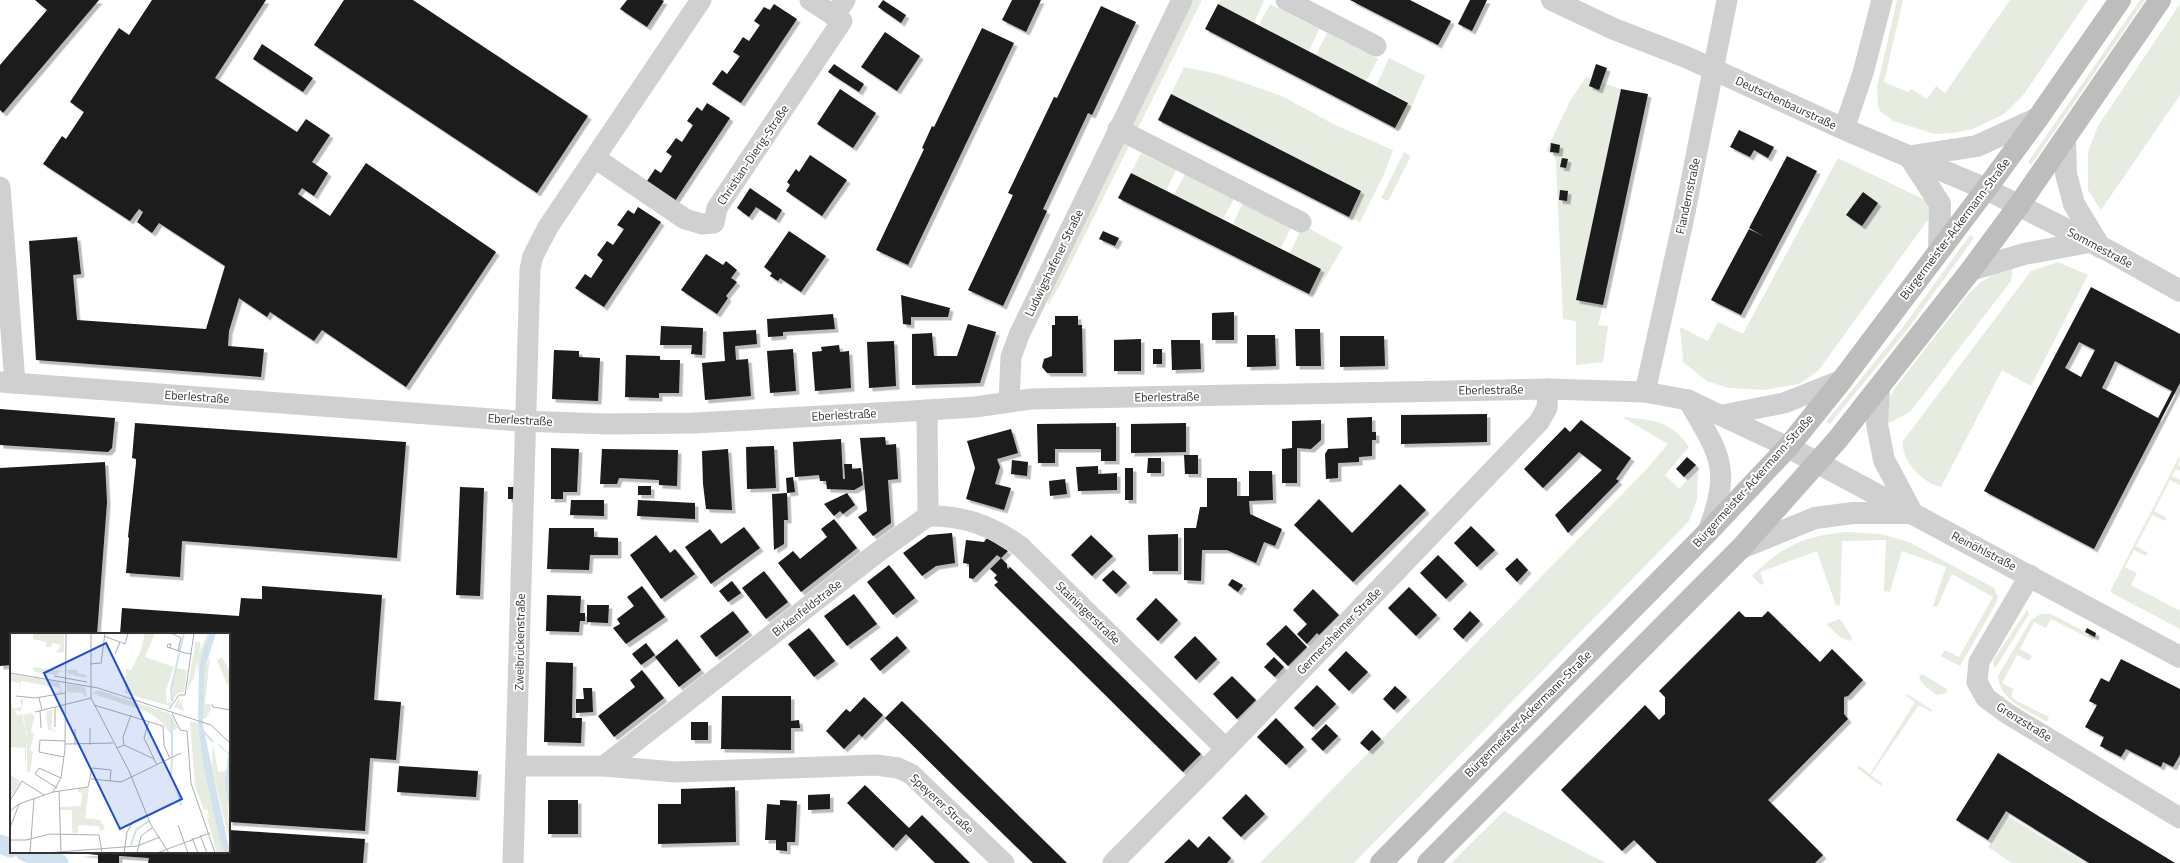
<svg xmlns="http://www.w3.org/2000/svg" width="2180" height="863" font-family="'Titillium Web',sans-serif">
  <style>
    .green { fill: #e6ecdf }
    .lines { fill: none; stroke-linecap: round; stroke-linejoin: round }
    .canal { stroke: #cfe2ee; stroke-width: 19 }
    .building { fill: #1a1a1a; fill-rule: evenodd; filter: url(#shadow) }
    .minor { stroke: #d0d0d0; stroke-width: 21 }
    .tertiary { stroke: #d0d0d0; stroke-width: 22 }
    .secondary { stroke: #bdbdbd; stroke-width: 22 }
    .labels { text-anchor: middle; stroke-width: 4; stroke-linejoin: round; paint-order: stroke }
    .street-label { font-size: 12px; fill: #333; stroke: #fff }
    .inset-river { fill: none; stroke: #cfe2ee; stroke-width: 2 }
    .inset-road { fill: none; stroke: #adadad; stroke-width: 1 }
    .view { fill: #1d4ed8; fill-opacity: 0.15; stroke: #1d4ed8; stroke-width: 2 }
    .inset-edge { fill: none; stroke: #333; stroke-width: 2 }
  </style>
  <defs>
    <filter id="shadow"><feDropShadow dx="3.5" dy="3.5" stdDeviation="0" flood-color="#0004"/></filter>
  </defs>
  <rect width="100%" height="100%" fill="#fff"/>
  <g class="green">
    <polygon points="1190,0 1202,0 1137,130 1128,121"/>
    <polygon points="1221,0 1262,0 1264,1 1254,23 1218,4"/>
    <polygon points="1897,0 1903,0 1884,82 1908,92 1912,89 1927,99 1936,86 1945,93 2010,0 2088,0 2024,94 2004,114 1973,129 1952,133 1935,134 1893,121 1880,111 1878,105 1877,87"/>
    <polygon points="2140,0 2145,0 2031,165 2028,162"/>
    <polygon points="1270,4 1319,29 1309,51 1259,25"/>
    <polygon points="2180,4 2180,95 2101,210 2088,190 2088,152 2098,126"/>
    <polygon points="1327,33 1378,59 1366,81 1316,55"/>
    <polygon points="1389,58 1425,76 1401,130 1395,128 1408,102 1376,86"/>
    <polygon points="1184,67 1218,74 1282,96 1333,124 1393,150 1384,174 1360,222 1349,217 1361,191 1171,94"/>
    <polygon points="1586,77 1621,89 1576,300 1603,305 1598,325 1608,326 1603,362 1576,365 1576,321 1563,319 1556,162 1554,155 1546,151 1570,101"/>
    <polygon points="1121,141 1129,146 1060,285 1048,305 1047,298"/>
    <polygon points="1404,152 1411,156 1388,201 1381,198"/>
    <polygon points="1141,153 1176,170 1166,190 1131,173"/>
    <polygon points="1838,158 1925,200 1933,213 1818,371 1799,384 1763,390 1729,388 1707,381 1683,362 1680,327 1708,341 1718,322 1743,334"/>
    <polygon points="1185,174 1234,199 1223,219 1174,195"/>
    <polygon points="1243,202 1291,227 1281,248 1233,224"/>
    <polygon points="1303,225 1343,247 1315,295 1309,294 1321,269 1290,253"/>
    <polygon points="1970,235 1974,238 1907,330 1830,424 1826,422 1903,327"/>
    <path d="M2058,262L2088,275L2031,386L2002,370L1941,487C1922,482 1901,461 1903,441L2031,271Z"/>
    <polygon points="2013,264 2011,281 1910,412 1885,425 1885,406 1895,388 1969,293 1981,282"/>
    <path d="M1622,417C1652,420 1671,420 1689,447L1665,475L1679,489L1698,469L1697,499L1689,521L1354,863H1260L1643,473L1668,444Z"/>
    <polygon points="2180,455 2178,465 2180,467 2180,471 2176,469 2172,476 2180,480 2180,485 2170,480 2154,511 2167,518 2165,521 2152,515 2136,546 2148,553 2146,556 2134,550 2125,567 2137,573 2131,585 2180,611 2180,629 2110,592"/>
    <path d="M1847,532L1881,534L1909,542L1994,588L1998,597L1995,605L1960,666L1941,656L1945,650L1959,657L1993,597L1952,574L1937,607L1933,606L1946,567L1902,551L1890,592L1884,591L1886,540L1842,541L1840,605L1836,606L1817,551L1760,572L1764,583L1761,585L1752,576C1783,546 1803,536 1847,532Z"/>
    <polygon points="2027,610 2029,614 1996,667 1993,667 1993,662 1996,656"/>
    <path d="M2041,614H2051L2095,637L2093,640L2051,619L2046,628L2034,622L2020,649L2032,656L2029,661L2017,655L2002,683L2014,689L2011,696L2015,700L2049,717L2047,722C2027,710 2000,701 1998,676L2031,620Z"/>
    <polygon points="1840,619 1852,637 1851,640 1848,641 1840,637 1826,624"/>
    <path d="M1922,674L1947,689V693L1937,695C1930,690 1923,686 1919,677Z"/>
    <polygon points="1907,694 1932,710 1931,712 1919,705 1871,775 1882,783 1881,786 1857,768 1859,766 1870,774 1915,702 1905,695"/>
    <polygon points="1504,811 1606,863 1451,863"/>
    <polygon points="2008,816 2085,863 2012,863 1988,847"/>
  </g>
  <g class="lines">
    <g class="canal">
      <polyline points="0,844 11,848"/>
      <polyline points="25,852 59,863"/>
    </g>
  </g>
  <g class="building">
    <polygon points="35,0 99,0 3,113 0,110 0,65 47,10"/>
    <polygon points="152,0 266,0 215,78 297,132 306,119 330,135 312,162 328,173 314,196 302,188 298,194 330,216 366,163 496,252 406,387 322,330 314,341 270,312 267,317 239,298 229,331 228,346 264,349 261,377 36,360 29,241 77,237 81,274 73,275 77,320 206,329 225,266 159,223 152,233 137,222 143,212 139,209 130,221 43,164 62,136 66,139 84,112 70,102 119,28 129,35"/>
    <polygon points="344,0 413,0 588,116 537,193 314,45"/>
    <polygon points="627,0 662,0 664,1 647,27 620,9"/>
    <polygon points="883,0 906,15 901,23 878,7"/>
    <polygon points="1012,0 1041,0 1026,32 1002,20"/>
    <polygon points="1350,0 1410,0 1451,21 1438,45"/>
    <polygon points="1470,0 1487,0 1472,31 1458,24"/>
    <polygon points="774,4 797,19 741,103 712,84 722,70 727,74 740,56 733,52 743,37 749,41 760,25 754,21 764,7 770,10"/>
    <polygon points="1218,4 1408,103 1395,128 1205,29"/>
    <polygon points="1101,6 1136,22 1092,115 1088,113 1043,209 1047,211 1003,306 968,290 1013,195 1008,193 1054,97 1057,98"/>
    <polygon points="982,28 1014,43 908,265 876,250 924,149 922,148 932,126 934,127"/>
    <polygon points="885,32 920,56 897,91 861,67"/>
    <polygon points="262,44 313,78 303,92 253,59"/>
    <polygon points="834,64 864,84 859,92 828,72"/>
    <polygon points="1596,64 1607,68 1599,90 1589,86"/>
    <polygon points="840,89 876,113 853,148 817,124"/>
    <polygon points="1621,89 1648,94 1603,305 1576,300"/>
    <polygon points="1171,94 1361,191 1349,217 1158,120"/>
    <polygon points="707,103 730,118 673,204 645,184 655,169 661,173 672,156 666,152 676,138 682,142 693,125 687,121 697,107 702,111"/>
    <polygon points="1739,130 1774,147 1768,158 1754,150 1750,157 1730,147"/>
    <polygon points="1551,143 1560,145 1559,153 1550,152"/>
    <polygon points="810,155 847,180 822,216 786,191 790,185 787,182 796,169 799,172"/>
    <polygon points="1787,156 1817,171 1741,315 1711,300 1749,229 1765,237 1749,228"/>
    <polygon points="1562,158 1568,159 1566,168 1560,167"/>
    <polygon points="1131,173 1321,269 1309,294 1118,198"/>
    <polygon points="750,188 782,210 776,220 756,207 749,217 737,208"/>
    <polygon points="1560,190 1568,191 1567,201 1559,200"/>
    <polygon points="1863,192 1878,203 1862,226 1846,215"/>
    <polygon points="638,207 661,222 604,307 575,288 585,274 591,278 603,260 597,255 607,241 613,245 624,229 617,225 628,210 634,214"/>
    <polygon points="789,231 826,256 801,292 780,278 778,281 770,276 772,273 764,267"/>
    <polygon points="1103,231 1119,238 1115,246 1099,239"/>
    <polygon points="706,254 723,265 726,261 737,270 731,278 737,282 726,296 728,298 717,314 681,290"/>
    <path d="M2091,287L2180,334V383L2094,549L1984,491ZM2079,342L2095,350L2081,377L2065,368ZM2115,361L2172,391L2158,418L2102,388Z"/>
    <polygon points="901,295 950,308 948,317 911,317 911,325 903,324"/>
    <polygon points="1234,312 1234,340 1212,340 1212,313"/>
    <polygon points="833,314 835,329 783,332 783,336 768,337 767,319"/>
    <polygon points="1055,316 1078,316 1078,325 1082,325 1083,373 1047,373 1042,367 1044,359 1052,356 1052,325 1055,325"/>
    <polygon points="968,324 996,332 980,383 912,385 912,334 932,333 934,356 957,356"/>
    <polygon points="661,326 703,328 702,355 691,354 692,345 660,345"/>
    <polygon points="1295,329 1320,329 1321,366 1296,366"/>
    <polygon points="756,330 757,344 735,346 736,360 748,359 751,396 705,400 702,363 725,361 723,332"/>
    <polygon points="1247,335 1275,335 1276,366 1247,367"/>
    <polygon points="1340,336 1384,336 1385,366 1340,367"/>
    <polygon points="1141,339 1141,371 1114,371 1114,340"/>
    <polygon points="1171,340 1200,340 1201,369 1172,370"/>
    <polygon points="894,341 896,386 869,388 867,342"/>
    <polygon points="839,345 840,352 849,351 851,388 815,391 812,352 822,351 821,347"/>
    <polygon points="793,349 796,391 770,393 767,351"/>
    <rect x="1153" y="349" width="9" height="15"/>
    <polygon points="554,350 579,351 579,357 600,358 598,401 552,399"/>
    <polygon points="626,355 660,356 660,360 680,360 679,393 659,393 659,398 625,397"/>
    <polygon points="0,409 115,418 112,448 108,452 0,445"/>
    <polygon points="1487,414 1487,442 1401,444 1401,415"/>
    <polygon points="1372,417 1372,432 1376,432 1376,440 1372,440 1372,456 1359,457 1359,462 1338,463 1338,478 1326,479 1325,454 1328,449 1348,448 1347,418"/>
    <polygon points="1321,420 1321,440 1311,449 1297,448 1297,483 1282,483 1282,449 1292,448 1292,421"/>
    <polygon points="1581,420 1631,458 1616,479 1619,481 1568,533 1555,515 1602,470 1579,452 1543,488 1524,469 1565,427 1570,432"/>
    <polygon points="135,423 406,442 397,558 182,541 180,577 126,573 129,538 128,537 136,463 136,459 132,458"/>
    <polygon points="1116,423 1116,461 1101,461 1101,449 1055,449 1055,463 1038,463 1037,424"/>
    <polygon points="1186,423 1186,452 1131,453 1131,424"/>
    <polygon points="1011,429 1018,453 997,459 1000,467 995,484 1011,488 1004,510 966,499 975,468 967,441"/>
    <polygon points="885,437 886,445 896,444 898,479 888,480 891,523 873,536 858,517 867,511 860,438"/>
    <polygon points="841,439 843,479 845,479 844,464 852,464 852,469 861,468 863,485 854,490 827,489 826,481 820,481 819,475 795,477 793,442"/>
    <polygon points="774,446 776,488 747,489 746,447"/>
    <polygon points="551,448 579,449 577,492 563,492 563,499 551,499"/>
    <polygon points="602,449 678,450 677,486 659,485 659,480 619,478 617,484 600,484"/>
    <polygon points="728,449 732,510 706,509 703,484 702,451"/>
    <polygon points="1184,455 1198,455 1198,474 1185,474"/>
    <polygon points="1687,457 1696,465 1684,477 1676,469"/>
    <polygon points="1148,458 1161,458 1161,473 1147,473"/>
    <polygon points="1012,460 1028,462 1027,476 1011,474"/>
    <polygon points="105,462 107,502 97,634 11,634 11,665 0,666 0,468"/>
    <polygon points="1098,466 1098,474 1117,473 1117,490 1078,491 1076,467"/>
    <rect x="1125" y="468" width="8" height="32"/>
    <polygon points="1249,471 1272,471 1273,500 1249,501 1250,514 1282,529 1275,546 1264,542 1256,563 1227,550 1202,550 1201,581 1184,580 1184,528 1196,528 1200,507 1207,507 1207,478 1237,478 1237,496 1249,496"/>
    <polygon points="793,477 795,492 787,493 786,478"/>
    <polygon points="1065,479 1067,494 1050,496 1049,481"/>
    <polygon points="1400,484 1426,510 1353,582 1294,525 1319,499 1352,533"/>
    <rect x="638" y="486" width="13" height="9"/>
    <polygon points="460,487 484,488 480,596 456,595"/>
    <rect x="508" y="487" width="6" height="12"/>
    <polygon points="787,493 788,520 784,520 784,544 774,550 772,494"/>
    <polygon points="847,493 855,505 843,514 840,511 834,516 824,504"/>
    <polygon points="571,500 604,500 604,516 570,515"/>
    <polygon points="638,500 695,503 695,519 637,516"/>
    <polygon points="834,519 857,548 801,592 778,563 793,551 800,559 827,537 821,529"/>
    <polygon points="1471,526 1495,550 1477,567 1454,543"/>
    <polygon points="744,527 760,548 711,584 685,547 710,529 721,544"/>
    <polygon points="549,528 594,528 594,537 618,538 618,555 590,555 589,570 547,569"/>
    <polygon points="952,533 955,563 936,566 922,576 903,553 928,535"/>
    <polygon points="1178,534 1178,571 1149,571 1148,535"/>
    <polygon points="656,535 670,553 675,549 695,574 661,599 630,555"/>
    <polygon points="1091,535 1113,556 1092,576 1071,555"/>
    <polygon points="987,538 1008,551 1001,558 1007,564 1007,567 1008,569 1010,567 1201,754 1183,772 994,585 998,582 994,578 997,575 990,569 1001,558 997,555 973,579 969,578 969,564 963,563 966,540 984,542"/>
    <polygon points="1438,555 1464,581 1446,599 1420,573"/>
    <polygon points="1517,558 1528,570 1517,582 1505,569"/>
    <polygon points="889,565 915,598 893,615 867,582"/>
    <polygon points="1113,570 1127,583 1116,594 1102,580"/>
    <polygon points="764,571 788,602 766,619 742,588"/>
    <polygon points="1232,579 1243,585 1238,592 1228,585"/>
    <polygon points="732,581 741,593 728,602 719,591"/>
    <polygon points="262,586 382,595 374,700 401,702 396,760 370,758 365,831 229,822 229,634 120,634 122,608 239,616 241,598 262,599"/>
    <polygon points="642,586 665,617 626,644 613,628 620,624 617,619 634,606 627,597"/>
    <polygon points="1409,587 1437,615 1416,636 1388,608"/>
    <polygon points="1313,589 1339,615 1319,635 1317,633 1307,644 1297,634 1307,624 1293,610"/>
    <polygon points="854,594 877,624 847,646 824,616"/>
    <polygon points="547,595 581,596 580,613 585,613 585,621 580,621 579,632 546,631"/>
    <polygon points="1156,598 1178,620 1158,641 1136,619"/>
    <polygon points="587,605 609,605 608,623 587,622"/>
    <polygon points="733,611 749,632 716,657 700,636"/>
    <polygon points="1470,611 1480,621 1463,639 1453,629"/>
    <polygon points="1739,611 1745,617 1762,617 1768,611 1820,662 1832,649 1863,680 1848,696 1844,697 1844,714 1848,719 1768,800 1823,855 1815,863 1657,863 1634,840 1622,851 1561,790 1645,705 1659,720 1665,714 1665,697 1659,691"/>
    <polygon points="1286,625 1307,647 1288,666 1266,644"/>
    <polygon points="809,628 835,661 814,677 788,644"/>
    <polygon points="2087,628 2096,633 2095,637 2085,632"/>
    <polygon points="897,636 907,648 880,671 870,659"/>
    <polygon points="1195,636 1217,659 1196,680 1174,657"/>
    <polygon points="677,639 701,670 679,687 655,657"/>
    <polygon points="646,643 655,655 641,665 632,654"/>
    <polygon points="1346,651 1368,672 1349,691 1328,670"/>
    <polygon points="1274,657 1284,667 1275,677 1264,667"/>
    <polygon points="2121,659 2180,689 2180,755 2173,767 2163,762 2161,767 2126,749 2121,757 2100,746 2104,737 2085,727 2097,705 2089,701 2101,678 2109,682"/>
    <polygon points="546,662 573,663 572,718 582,718 581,743 544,742"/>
    <polygon points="642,670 664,698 614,737 598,716 635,687 630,680"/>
    <polygon points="1232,676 1256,700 1237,719 1213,694"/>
    <polygon points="1317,685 1336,704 1313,727 1294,708"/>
    <polygon points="1395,686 1407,697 1394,710 1383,699"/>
    <polygon points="583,688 592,688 593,712 576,713 576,699 584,699"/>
    <polygon points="722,696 791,696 791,721 799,720 800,728 791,728 791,750 721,749"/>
    <polygon points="864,697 883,715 862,737 859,734 844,749 826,731 846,709 850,712"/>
    <polygon points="902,701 968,766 1067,863 1033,863 959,791 885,718"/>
    <polygon points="1276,718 1304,747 1286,765 1257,737"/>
    <rect x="691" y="722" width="17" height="18"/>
    <polygon points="1326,724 1338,736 1323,751 1311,739"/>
    <polygon points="1372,730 1381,739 1369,751 1360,743"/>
    <polygon points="1998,753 2100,817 2175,863 2089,863 2006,811 1988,840 1956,820"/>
    <polygon points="399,766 478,771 476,797 397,792"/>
    <polygon points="865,785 909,828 922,815 970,863 935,863 906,834 893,848 847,803"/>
    <polygon points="735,787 736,842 658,844 658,804 681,804 681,789"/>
    <polygon points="830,794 830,809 808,810 808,795"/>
    <polygon points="1246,794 1265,814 1241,837 1222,818"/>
    <rect x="548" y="800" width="30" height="34"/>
    <polygon points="780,800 797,801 795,842 787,842 787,851 776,850 776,840 765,840 767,804 780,805"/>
    <polygon points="229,830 365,839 363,863 148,863 149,858 119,856 119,863 98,863 98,855 78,853 229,852"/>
    <polygon points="1209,836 1231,858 1227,863 1164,863 1189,839 1198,848"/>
  </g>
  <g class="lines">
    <g class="minor">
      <polyline points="1286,0 1376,46"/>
      <polyline points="834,16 845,0"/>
      <polyline points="1118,129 1301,222"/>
      <polyline points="1844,129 1863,73 1882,0"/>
      <polyline points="595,158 685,219 702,224 714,223 717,208 842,21 810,0"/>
      <polyline points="0,187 15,383"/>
      <polyline points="0,382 519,421 607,424 694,423 912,411 975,407 1031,399 1548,389 1645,392 1688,400 1788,447"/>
      <polyline points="1645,392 1684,217 1727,0"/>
      <path d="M1688,400C1720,455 1732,468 1708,531"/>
      <polyline points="1009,401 1011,357 1019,335 1182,0"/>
      <polyline points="1723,415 1784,403 1842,380"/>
      <path d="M928,516C963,515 993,526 1021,547L1226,749"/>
      <polyline points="2030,575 1979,662 1977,682 1986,698 2008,714 2180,818"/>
      <polyline points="516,766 604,766 676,772 876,765 898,768 911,774 1004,863"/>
      <polyline points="604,766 878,552 928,516 927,410"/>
      <polyline points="513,863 530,269 533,256 548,227 701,0"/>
      <polyline points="1113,863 1220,755 1539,422 1547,408 1548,389"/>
    </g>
    <g class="tertiary">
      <polyline points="1552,0 1614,29 1686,57 1844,129 1986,189 2109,251 2180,291"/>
      <polyline points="2065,140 2066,174 2074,204 2100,247"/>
      <polyline points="1909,156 1940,204 1939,251"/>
      <polyline points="1912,156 1977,146 2038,118"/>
      <polyline points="1971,270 2024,254 2089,242"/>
      <polyline points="1879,389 1877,424 1884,460 1912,513"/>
      <polyline points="1788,447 2180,657"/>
      <polyline points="1741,548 1815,518 1853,513 1909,513"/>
    </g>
    <g class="secondary">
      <polyline points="1381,863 1707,533 1788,447 1842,380 1986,189 2038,118 2120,0"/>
      <polyline points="1428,863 1741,548 1838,439 1971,270 2019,205 2160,0"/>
    </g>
  </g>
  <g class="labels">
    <g class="street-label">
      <text transform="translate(1786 103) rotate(25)" y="4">Deutschenbaurstraße</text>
      <text transform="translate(753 155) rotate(-56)" y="4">Christian-Dierig-Straße</text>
      <text transform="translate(1688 196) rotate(-78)" y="4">Flandernstraße</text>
      <text transform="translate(1955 229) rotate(-53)" y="4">Bürgermeister-Ackermann-Straße</text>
      <text transform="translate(2100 248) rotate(28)" y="4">Sommestraße</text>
      <text transform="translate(1054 263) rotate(-64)" y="4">Ludwigshafener Straße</text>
      <text transform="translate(1491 390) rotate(-1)" y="4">Eberlestraße</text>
      <text transform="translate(197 397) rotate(4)" y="4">Eberlestraße</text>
      <text transform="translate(1167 397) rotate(-1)" y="4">Eberlestraße</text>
      <text transform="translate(844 415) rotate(-3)" y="4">Eberlestraße</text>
      <text transform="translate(520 420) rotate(3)" y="4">Eberlestraße</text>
      <text transform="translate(1753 481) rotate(-48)" y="4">Bürgermeister-Ackermann-Straße</text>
      <text transform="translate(1984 551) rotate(27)" y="4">Reinöhlstraße</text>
      <text transform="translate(807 608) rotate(-38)" y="4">Birkenfeldstraße</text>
      <text transform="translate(1088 613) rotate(44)" y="4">Stainingerstraße</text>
      <text transform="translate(1339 631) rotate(-46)" y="4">Germersheimer Straße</text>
      <text transform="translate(520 642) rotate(-89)" y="4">Zweibrückenstraße</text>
      <text transform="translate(1528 714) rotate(-45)" y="4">Bürgermeister-Ackermann-Straße</text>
      <text transform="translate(2024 722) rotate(32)" y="4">Grenzstraße</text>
      <text transform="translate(942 804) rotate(43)" y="4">Speyerer Straße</text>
    </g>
  </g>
  <g transform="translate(10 633)">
    <rect width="220" height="220" fill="#fff"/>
    <path d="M23,0H54V19L46,20L51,12L42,10L41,14H36V9L23,6ZM135,0H145L135,24L164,34L156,57L157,70L163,68L159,73L115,60L116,36L121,37L131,17ZM198,0H200L187,40L188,22ZM186,8L191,10L184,44L177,58ZM200,23L195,71H200L201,75L196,86L193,85L195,34ZM212,24L220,39V52L217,51L207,27ZM22,34L52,38L46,42L25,39ZM166,35L177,37L174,59L168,60L162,68L161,56ZM57,37H67V40L77,42L75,45L58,41ZM0,41L49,49L52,58L51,59L43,61L50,58V55L11,48L9,62L10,50L0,48ZM57,51L75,54L77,63L75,64L73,60L57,59ZM88,57L161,81L168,95L162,98L161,102L152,89L138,79L84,61L83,65V60ZM173,63L172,71L174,78L164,74L169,64L170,70L167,72L171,70ZM13,66V73L10,78L5,77L7,82L23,79L6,83L12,82L17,104L15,138V115L0,114V69L6,67L1,69L3,76L12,74L10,67ZM43,77L41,95L45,97V100L43,97H38L36,82L37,78ZM23,80L22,83L25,82L21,98L23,100L16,98L13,82ZM180,88L188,90L193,132L214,220H207L197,185L199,184L197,176L194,177L185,153ZM17,98L24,101L20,117L23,119L20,140L17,139ZM203,111L208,139L216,138L220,211L202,134ZM0,142L11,148L0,166ZM79,155L75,185L91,187V190L95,193L93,197L90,199L89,193L68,192V200H62V177H50V174L71,173L72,160L68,159V156Z" fill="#e6ecdf"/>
    <path d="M200,0H206L195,34L193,92L220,220H214L210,207L193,132L188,90L189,36L192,21ZM207,111L210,112L218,120L220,113V183L215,150L218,121Z" fill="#cfe2ee"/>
    <path class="inset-river" d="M162,68L161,56L174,0M162,84V124M194,99L203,109M161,141L162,126M167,155L171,172M121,212L126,197L139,188"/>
    <path class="inset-road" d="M81,0V65L119,138L141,192L159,220M161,0L171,5L168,18M94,3L115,11L118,0M160,15L161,11H158L157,14L175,20L182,21M105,21L110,9M80,31L91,30L95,0M0,40L88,55L201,92L220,110M44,43L77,49M6,63L25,65L55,60M29,65L32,77M202,71L203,74L220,77M84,72L153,93L154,112L160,126M45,74V94M159,76L169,62H175L184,0M30,78L31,95M25,79L81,65M162,80L170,97L177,98L181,150L205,220M139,88L134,105L147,132M55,111L103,110M65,112V96M80,112V95M114,112L113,104L121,82M107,115L114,112L144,126M54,124L29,119L30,107L55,108M81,146L111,149L171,120M47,155L25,141L29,135L51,145M49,158L51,220M43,159L51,145L55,116L56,0M0,168L12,148L34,162M0,178L9,171L43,159L78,154L82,135L101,137L100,148M168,192L178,220M0,195L9,171M190,202L197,220M182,205L188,220M0,207H16L40,201L89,202L92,220M20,220L24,166M35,220L127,213L150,204M114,220L117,199L123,189L137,182M127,220L131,203L143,194M147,220L200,200"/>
    <path class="view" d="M96,10L172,166L110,196L34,40Z"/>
    <rect width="220" height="220" class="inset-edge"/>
  </g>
</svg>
